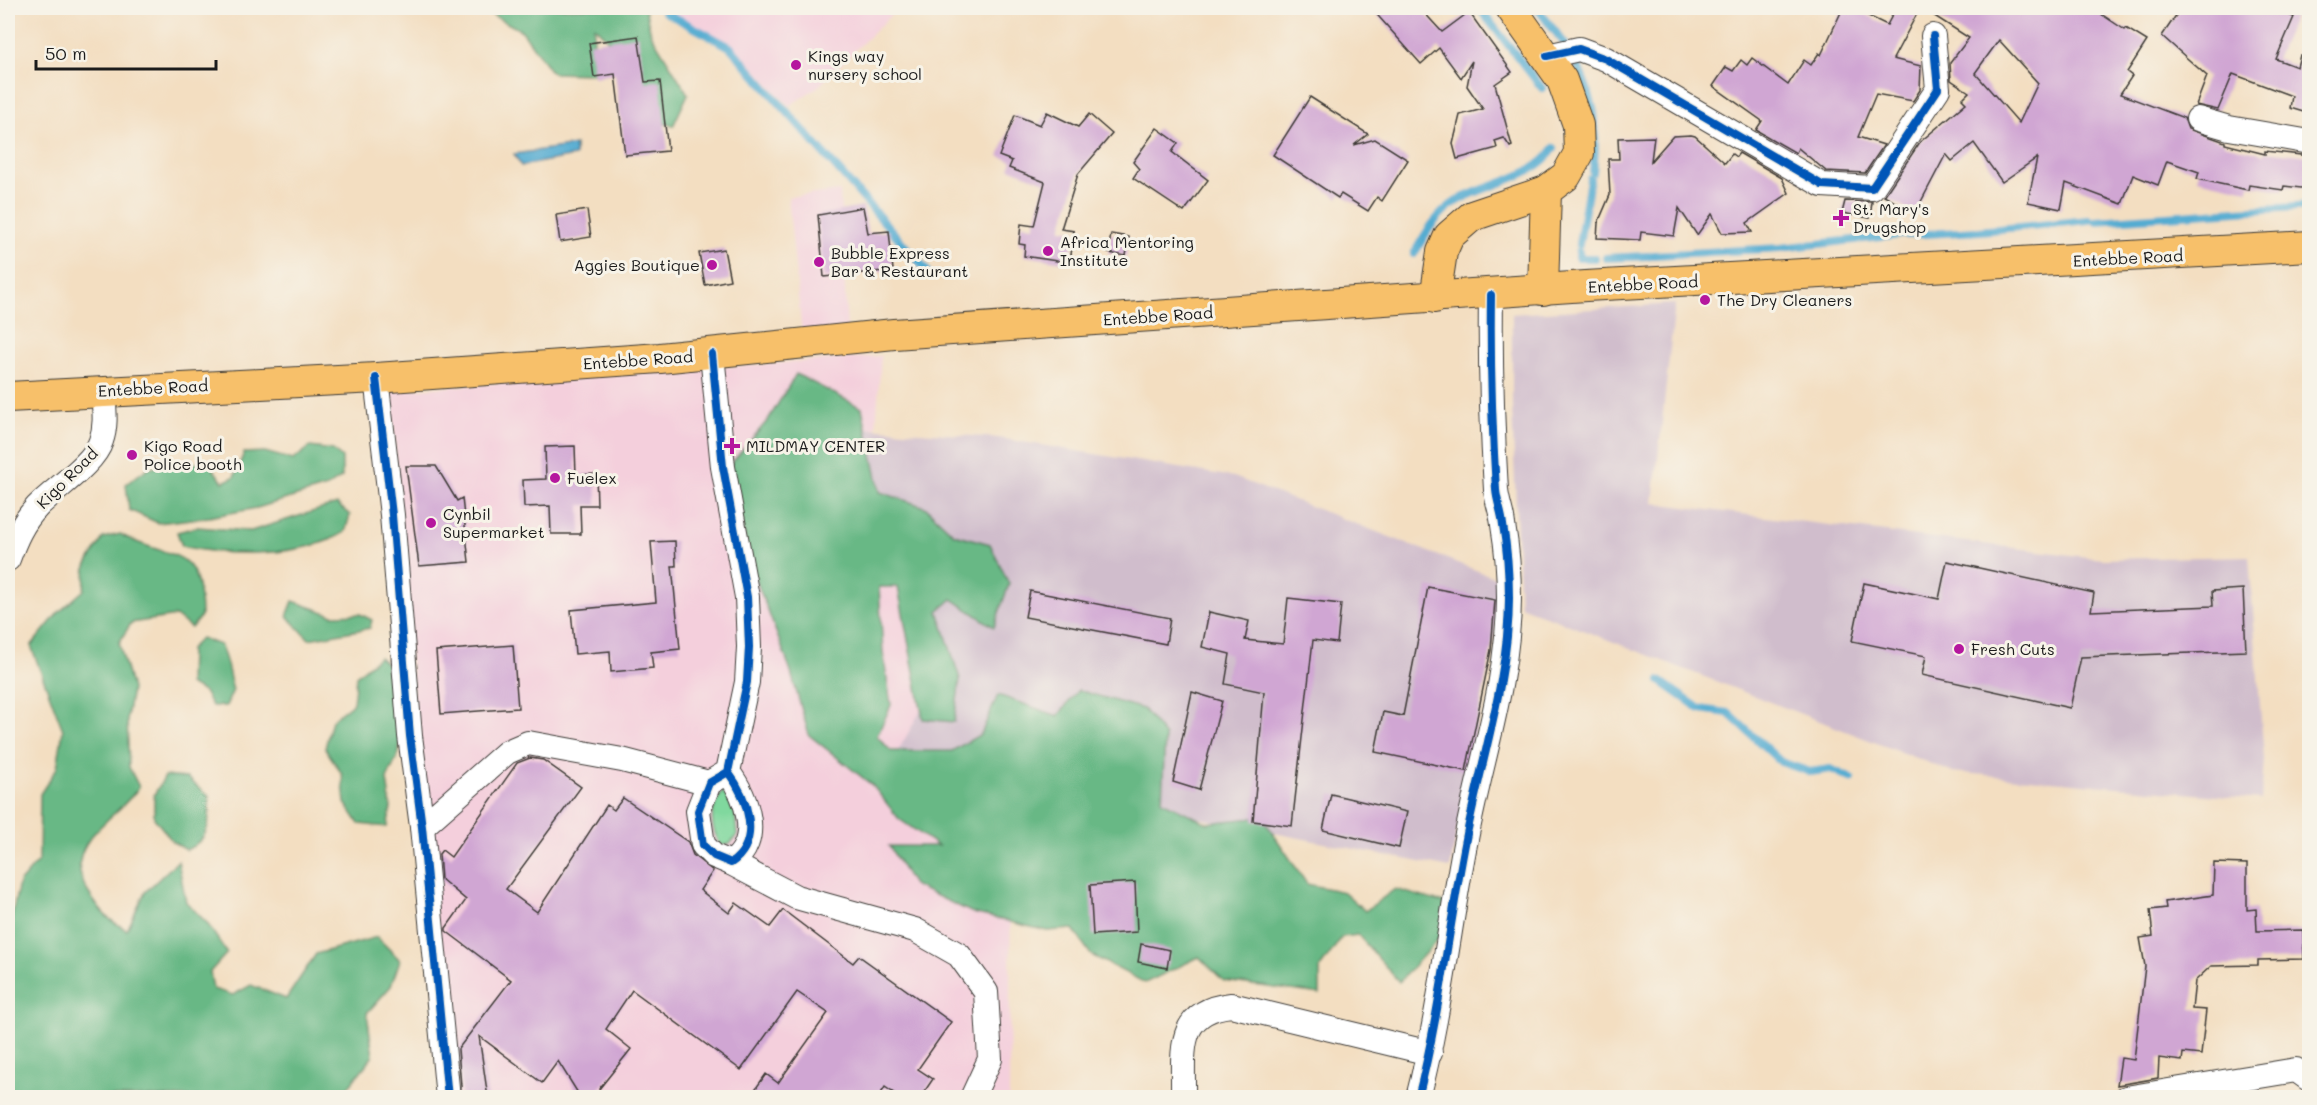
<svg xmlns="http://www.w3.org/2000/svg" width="2317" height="1105" font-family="Mali,sans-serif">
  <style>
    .built { fill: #f4cfdc }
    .industrial { fill: #d0bdcc }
    .green { fill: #80d89e; stroke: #4e7a5d; stroke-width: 1.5 }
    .forest { fill: #68b885; stroke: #426a50; stroke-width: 1.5 }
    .water { fill: #54acd1; stroke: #386476; stroke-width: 1.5 }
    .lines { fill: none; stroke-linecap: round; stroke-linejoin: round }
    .stream { stroke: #54acd1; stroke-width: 8 }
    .building { fill: #d0a6d3; fill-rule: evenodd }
    .minor-casing { stroke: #3c3935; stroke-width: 26 }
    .major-casing { stroke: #3c3935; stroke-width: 32 }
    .minor { stroke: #fff; stroke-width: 24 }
    .major { stroke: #f7c06b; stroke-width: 30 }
    .cycleway-casing { stroke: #f7f3e8; stroke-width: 11 }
    .cycleway { stroke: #0057b8; stroke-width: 8 }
    .poi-dot { fill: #b5179e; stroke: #f7f3e8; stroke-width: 2 }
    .labels { text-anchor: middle; stroke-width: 6; stroke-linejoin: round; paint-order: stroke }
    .poi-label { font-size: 16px; fill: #1c1c1c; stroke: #f7f3e8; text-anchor: start }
    .street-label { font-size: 16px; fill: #1c1c1c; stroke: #f7f3e8 }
  </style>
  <rect width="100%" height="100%" fill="#f7f3e8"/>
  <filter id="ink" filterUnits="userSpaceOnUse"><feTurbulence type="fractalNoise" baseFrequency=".0167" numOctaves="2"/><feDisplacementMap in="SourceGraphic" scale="12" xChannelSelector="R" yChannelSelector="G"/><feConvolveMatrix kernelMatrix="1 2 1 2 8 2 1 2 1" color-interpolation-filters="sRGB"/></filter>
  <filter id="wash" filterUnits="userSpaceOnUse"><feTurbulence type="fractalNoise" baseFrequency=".008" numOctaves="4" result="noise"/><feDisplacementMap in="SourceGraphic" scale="24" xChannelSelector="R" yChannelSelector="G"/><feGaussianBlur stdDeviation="1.35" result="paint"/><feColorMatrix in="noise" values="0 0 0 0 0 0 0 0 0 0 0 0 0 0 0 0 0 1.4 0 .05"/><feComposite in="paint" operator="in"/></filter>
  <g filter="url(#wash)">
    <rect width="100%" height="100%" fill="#f3dec1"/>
    <g class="built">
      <polygon points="670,8 898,8 819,86 789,106 731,43 671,12"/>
      <polygon points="840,191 847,330 802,335 788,197"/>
      <polygon points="881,356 876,428 866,428 921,710 1012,781 1009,1097 455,1097 416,734 391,391"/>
    </g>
    <g class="industrial">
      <polygon points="1675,304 1653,503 2103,559 2249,556 2264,759 2261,800 1952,772 1520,606 1512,407 1512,314"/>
      <polygon points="866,428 998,438 1234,477 1499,579 1501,601 1450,868 1012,781 898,751 921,710"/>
    </g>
    <path class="green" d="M723,791L735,813L737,835L730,844L721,846C709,826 709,810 723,791Z"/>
    <g class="forest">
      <polygon points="484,8 645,8 651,34 688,94 673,126 619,108 623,55 594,26 593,74 552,73 522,31 483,10"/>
      <polygon points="796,374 862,408 880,492 925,507 954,534 990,544 1009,584 994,627 952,599 938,611 960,679 954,722 923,719 898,587 879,587 883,652 891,705 877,736 891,751 952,751 981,734 998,695 1058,716 1078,690 1143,709 1165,736 1162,801 1207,823 1262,817 1307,884 1344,892 1365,911 1395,889 1444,903 1444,933 1399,982 1358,935 1342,937 1320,968 1320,994 1224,981 1199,957 1145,983 1091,955 1073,929 1047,931 973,913 913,885 889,846 938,846 899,819 873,786 809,735 789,666 753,572 727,468 768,420"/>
      <polygon points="310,447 333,450 342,458 342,477 327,487 257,508 209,517 158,523 129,510 126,484 148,468 208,462 223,482 234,477 244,453 265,452 293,460"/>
      <path d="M337,504L350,515L345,532C305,557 227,557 182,546L177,532L197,527L251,531Z"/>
      <path d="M120,534C171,563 200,540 201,616L191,628L176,616L131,623L119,643L132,689L127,718L129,767L139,787C116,821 58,843 88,892C101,912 106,919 127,930L145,892L178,861L186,902L207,923L227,953L210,972L213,989L233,995L251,985L286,999L316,954L377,937L400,960L391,986L367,1013L373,1056L349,1086L335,1097H8V933L19,883L39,860L40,794L57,768L63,730L31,646L58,613L84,590L86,566L103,538Z"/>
      <polygon points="293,601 333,615 360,614 372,620 370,628 309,639 287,616"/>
      <path d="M201,638L220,645C228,660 228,674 233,690L226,706H212L204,692L189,684L190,649Z"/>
      <polygon points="379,657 396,672 402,724 399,753 387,779 391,808 387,827 359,824 345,803 342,774 325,748 332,720 353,703 356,676"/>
      <path d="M165,776L187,778L209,796C209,821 212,838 186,850L173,842L154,818V795Z"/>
    </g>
    <polygon class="water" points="575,145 575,156 521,166 514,154"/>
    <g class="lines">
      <g class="stream">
        <polyline points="663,8 665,12 730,47 927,271"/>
        <polyline points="1479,8 1542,88"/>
        <polyline points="1537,8 1565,44"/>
        <path d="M1576,62C1597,109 1598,120 1593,172"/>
        <polyline points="2096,221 2310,206"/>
        <polyline points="1906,235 1979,231 2089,220"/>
        <polyline points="1579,244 1590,179"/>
        <polyline points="1579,252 1579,258 1595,258"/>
        <path d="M1414,254C1425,234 1437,213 1457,201C1485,184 1535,179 1554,148"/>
        <polyline points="1653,255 1780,248 1900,235"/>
        <polyline points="1606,258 1648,256"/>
        <polyline points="1660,681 1700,709 1728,713 1781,762 1810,772 1831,769 1852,779"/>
      </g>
    </g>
    <g id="blocks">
      <g class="building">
        <polygon points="1371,8 1420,8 1442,32 1469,12 1512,72 1495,84 1512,146 1510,147 1504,138 1495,141 1497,148 1457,159 1453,144 1460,115 1483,109 1467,86 1472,61 1461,78 1439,48 1421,64"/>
        <polygon points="1843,8 1852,8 1887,25 1896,8 1920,8 1893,59 1921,66 1920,90 1913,101 1876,94 1858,137 1884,145 1865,173 1826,171 1798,148 1796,153 1756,130 1762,121 1713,86 1726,67 1733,71 1741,60 1747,65 1752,58 1788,85 1804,60 1811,65 1819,53 1821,55"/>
        <path d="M1922,8H2092L2125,30L2126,28L2147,41L2127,72L2132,76L2120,94L2184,118L2188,129L2225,142V144L2265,154V151L2310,156V189L2284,186L2283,190L2249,185L2248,190L2197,179L2199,172L2167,161L2158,185L2133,175L2122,204L2066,183L2061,209L2028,202L2037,158L2002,182L1974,143L1952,161L1946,154L1915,213L1884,196L1920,142L1966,103L1962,99L1969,92L1951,80L1950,63L1969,38ZM1999,40L2038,83L2019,123L1975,73Z"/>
        <polygon points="2181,8 2272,8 2294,17 2276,59 2297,67 2300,55 2310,56 2310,114 2290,108 2292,96 2233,74 2218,110 2196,105 2207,76 2162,36"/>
        <polygon points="638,36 645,82 660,81 668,151 625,155 615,74 594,77 589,43"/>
        <polygon points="1310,97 1368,134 1354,145 1375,139 1408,160 1382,201 1377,197 1368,211 1341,194 1338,198 1273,155"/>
        <polygon points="1047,112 1078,127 1089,114 1112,134 1078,174 1061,229 1074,231 1070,263 1024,256 1025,245 1019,244 1021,224 1034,226 1045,182 1009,168 1012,161 999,156 1015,115 1040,125"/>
        <polygon points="1157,128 1178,143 1172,152 1208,180 1184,212 1133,178 1139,169 1133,162"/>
        <polygon points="1691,135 1695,136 1725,163 1732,154 1736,157 1739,153 1782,178 1789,193 1747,223 1752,232 1722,233 1712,214 1697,235 1679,208 1674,236 1641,232 1640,240 1597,238 1598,223 1610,195 1608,159 1619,159 1618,138 1654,137 1651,161 1673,136"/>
        <polygon points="1845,201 1872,202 1870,218 1842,213"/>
        <polygon points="863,207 868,233 889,231 893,270 824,277 818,215"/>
        <polygon points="587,210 591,237 560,242 556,215"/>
        <polygon points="1111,234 1129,237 1126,256 1108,253"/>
        <polygon points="724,249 730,280 705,285 699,253"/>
        <polygon points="575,446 576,475 596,474 597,505 580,505 581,534 551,534 550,506 524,507 523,480 546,479 545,447"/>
        <polygon points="406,466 436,466 457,501 462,498 469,562 419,566"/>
        <polygon points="675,541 676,566 672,566 680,649 651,652 653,668 611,672 610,651 575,654 571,610 656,602 651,542"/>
        <polygon points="1947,561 2094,593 2091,611 2213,606 2212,591 2243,589 2246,651 2081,657 2070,708 1922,675 1926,656 1852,641 1864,583 1939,599"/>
        <polygon points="1428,587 1495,600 1491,650 1466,771 1375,752 1383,712 1403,716"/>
        <polygon points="1030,591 1170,618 1166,644 1025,617"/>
        <polygon points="1288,598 1341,604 1337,643 1313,640 1292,826 1253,821 1264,692 1225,684 1230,654 1202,647 1209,612 1249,621 1245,640 1283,644"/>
        <polygon points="513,645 518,708 441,714 436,651"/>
        <polygon points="1192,692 1222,701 1199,790 1173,782"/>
        <polygon points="530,758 543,760 581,787 506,889 537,912 607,805 614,810 623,798 688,842 693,855 713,871 700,890 729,913 736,903 770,927 783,910 853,963 859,956 951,1022 918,1069 933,1079 920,1098 901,1098 885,1087 878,1098 749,1098 766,1074 778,1083 828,1013 797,992 741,1070 632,990 606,1029 631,1049 599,1089 601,1098 581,1098 558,1061 542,1083 479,1036 488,1098 462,1098 458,1049 511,980 446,931 446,928 466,900 441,879 439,854 442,850 451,857 517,763"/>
        <polygon points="1331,794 1407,812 1399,848 1323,830"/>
        <polygon points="2214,863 2247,864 2247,910 2256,909 2257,931 2303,930 2304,959 2258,960 2258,965 2211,966 2195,981 2192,1009 2206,1010 2201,1055 2183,1053 2182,1061 2159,1058 2158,1078 2117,1085 2121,1058 2134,1060 2145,966 2140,938 2153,936 2150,910 2166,908 2165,902 2213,895"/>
        <polygon points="1135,882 1137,932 1093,935 1090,885"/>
        <polygon points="1141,944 1170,950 1167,968 1138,962"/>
      </g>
    </g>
  </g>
  <g filter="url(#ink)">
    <use href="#blocks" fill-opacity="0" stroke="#3c3935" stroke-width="1.5"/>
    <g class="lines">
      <g class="minor-casing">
        <g id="minor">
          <polyline points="1547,56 1579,49 1606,59 1822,185 1872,188 1938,89 1933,36"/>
          <polyline points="2198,119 2229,128 2310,142"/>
          <path d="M712,354L723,467L747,597L749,647L747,682L728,772L709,783L698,811L703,845L714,856L731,863C763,841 747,797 728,772"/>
          <polyline points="376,378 392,515 410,736 422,827 448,1098"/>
          <path d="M8,559C15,540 22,523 37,507C54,489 94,464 101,441C107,424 104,408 103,391"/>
          <polyline points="422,827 507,752 528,743 622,760 709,783"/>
          <polyline points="731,863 796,897 915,930 959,955 986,992 990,1059 972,1098"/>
          <path d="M1183,1098C1184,1054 1174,1011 1231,1005L1430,1053"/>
          <path d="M1418,1098C1440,1013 1449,925 1466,839C1481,760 1509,679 1509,598C1509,574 1507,548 1503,525C1502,513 1497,502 1496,490C1492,425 1490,360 1491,295"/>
          <polyline points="2126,1098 2296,1070 2310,1080"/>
        </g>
      </g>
      <g class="major-casing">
        <g id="major">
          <polyline points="1543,290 1546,191"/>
          <polyline points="1435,298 1442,252 1449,236 1472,216 1546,191 1566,176 1579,153 1578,125 1562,80 1511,8"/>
          <polyline points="8,397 376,378 660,358 894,334 1586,286 2310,246"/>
        </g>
      </g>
      <use href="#minor" class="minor"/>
      <use href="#major" class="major"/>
      <g class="cycleway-casing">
        <g id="cycleway">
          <polyline points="1547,56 1579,49 1606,59 1822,185 1872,188 1938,89 1933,36"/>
          <path d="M712,354L723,467L747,597L749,647L747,682L728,772L709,783L698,811L703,845L714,856L731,863C763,841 747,797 728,772"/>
          <polyline points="376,378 392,515 410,736 422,827 448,1098"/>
          <path d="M1418,1098C1440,1013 1449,925 1466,839C1481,760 1509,679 1509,598C1509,574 1507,548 1503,525C1502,513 1497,502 1496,490C1492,425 1490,360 1491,295"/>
        </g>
      </g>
      <use href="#cycleway" class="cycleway"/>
    </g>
  </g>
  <g class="poi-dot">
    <circle cx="796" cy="65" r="6"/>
    <path d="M1838 209h6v6h6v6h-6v6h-6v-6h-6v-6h6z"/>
    <circle cx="1048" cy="251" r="6"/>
    <circle cx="819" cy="262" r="6"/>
    <circle cx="712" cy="265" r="6"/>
    <circle cx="1705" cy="300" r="6"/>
    <path d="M729 437h6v6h6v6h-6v6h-6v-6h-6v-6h6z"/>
    <circle cx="132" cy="455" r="6"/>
    <circle cx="555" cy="478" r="6"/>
    <circle cx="431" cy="523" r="6"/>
    <circle cx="1959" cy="649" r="6"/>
  </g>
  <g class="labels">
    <g class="poi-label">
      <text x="808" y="62">Kings way<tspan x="808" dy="18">nursery school</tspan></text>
      <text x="1853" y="215">St. Mary's<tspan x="1853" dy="18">Drugshop</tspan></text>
      <text x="1060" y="248">Africa Mentoring<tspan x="1060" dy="18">Institute</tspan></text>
      <text x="831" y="259">Bubble Express<tspan x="831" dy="18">Bar &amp; Restaurant</tspan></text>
      <text x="700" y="271" text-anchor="end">Aggies Boutique</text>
      <text x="1717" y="306">The Dry Cleaners</text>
      <text x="144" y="452">Kigo Road<tspan x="144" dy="18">Police booth</tspan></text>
      <text x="746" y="452">MILDMAY CENTER</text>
      <text x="567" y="484">Fuelex</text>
      <text x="443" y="520">Cynbil<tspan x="443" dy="18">Supermarket</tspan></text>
      <text x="1971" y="655">Fresh Cuts</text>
    </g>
    <g class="street-label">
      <text transform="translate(2128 258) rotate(-3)" y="6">Entebbe Road</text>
      <text transform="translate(1643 284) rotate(-3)" y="6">Entebbe Road</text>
      <text transform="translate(1158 316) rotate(-4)" y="6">Entebbe Road</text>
      <text transform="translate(638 360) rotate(-4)" y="6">Entebbe Road</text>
      <text transform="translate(153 388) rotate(-3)" y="6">Entebbe Road</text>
      <text transform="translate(67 478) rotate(-45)" y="6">Kigo Road</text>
    </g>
  </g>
  <rect width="2317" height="1105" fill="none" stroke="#f7f3e8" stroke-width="30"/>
  <path d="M36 60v9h180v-9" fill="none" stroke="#1c1c1c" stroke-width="3"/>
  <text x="45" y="60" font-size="18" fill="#1c1c1c" stroke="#f7f3e8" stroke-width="4.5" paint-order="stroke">50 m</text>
</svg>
